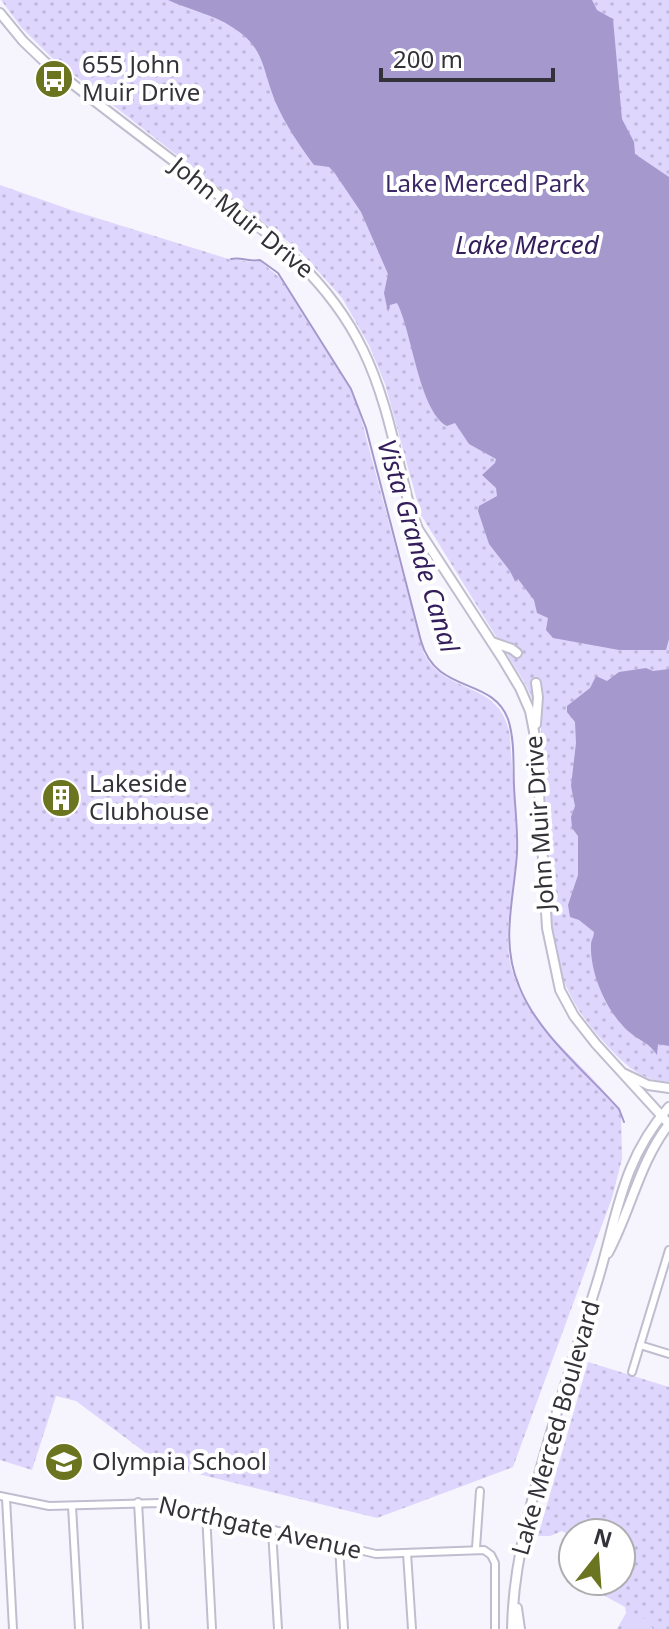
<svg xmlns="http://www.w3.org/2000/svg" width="669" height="1629" font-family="'Noto Sans',sans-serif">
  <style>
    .grass { fill: url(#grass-dots) }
    .pitch { fill: #dfd6fe }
    .water { fill: #a598cd }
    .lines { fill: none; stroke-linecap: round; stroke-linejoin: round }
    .stream { stroke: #a598cd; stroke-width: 2 }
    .street-casing { stroke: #c0bdcf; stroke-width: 10 }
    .secondary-casing { stroke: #c0bdcf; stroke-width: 12 }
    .street { stroke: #fff; stroke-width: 6 }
    .secondary { stroke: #fff; stroke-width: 8 }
    .labels { text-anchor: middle; stroke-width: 8; stroke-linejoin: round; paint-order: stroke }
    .poi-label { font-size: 24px; fill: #343239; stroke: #fff; text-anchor: start }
    .park-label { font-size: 24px; fill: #3c2766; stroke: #fff }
    .street-label { font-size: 24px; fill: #343239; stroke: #fff }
    .water-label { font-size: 26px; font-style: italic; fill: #331d5b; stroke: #fff }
  </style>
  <defs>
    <pattern id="grass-dots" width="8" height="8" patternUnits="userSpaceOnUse" patternTransform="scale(2)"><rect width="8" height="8" fill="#dfd6fe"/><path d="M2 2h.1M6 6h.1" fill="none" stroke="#c0b8da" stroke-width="1.8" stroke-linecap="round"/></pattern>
  </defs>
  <rect width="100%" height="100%" fill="#f6f5fd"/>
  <g class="grass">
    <path d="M1,0H669V1082C646,1081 632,1071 616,1055C596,1035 577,1012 566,986C551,951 551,908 549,871C547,828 545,785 543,742L538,713L526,685L421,515L385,384L369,345L342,298L300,251L51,57L21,27Z"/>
    <path d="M0,185L74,211L232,260C242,259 249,264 260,261L280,278L350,389L358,407L424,654C447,697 501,679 510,736C512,773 516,810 516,846C516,904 492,946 526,1002C551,1045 595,1073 621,1114L622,1159L612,1198L513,1467L377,1518L162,1465L76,1401L56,1396L32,1470L0,1460Z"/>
    <polygon points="588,1362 669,1387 669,1629 617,1629 626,1613 625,1607 583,1584 584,1581 621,1581 621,1533 573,1533 573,1537 562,1531 550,1536 538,1536"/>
  </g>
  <polygon class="pitch" points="635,1616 646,1619 653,1629 621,1629 625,1619"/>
  <g class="water">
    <path d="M168,0H592L597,10L613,19L622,119L634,142L635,154L669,177V639L666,650H619L553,638L546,630L548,618L537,613L534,600L518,579L515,581L510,571L489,544L478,511L479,506L497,496L496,488L482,475L495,463L496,459L469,444L455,423L447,426C419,411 412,331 397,303L390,305L388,312L384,293L388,274L361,212L334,172L329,167L314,165C299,145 285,124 275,101C262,69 265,47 232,27C213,14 189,10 168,0Z"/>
    <path d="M646,668L653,671L669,669V1046L658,1044L657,1055C649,1042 639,1041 628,1031C607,1012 590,974 591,945C591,940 594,937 594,932L579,920L570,917L568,905L578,875V836L572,828L571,817L575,806L571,786L576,743L575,722L567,712V706L590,688L596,676L607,681L619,672Z"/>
  </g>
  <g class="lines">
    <path class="stream" d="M231,259C242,257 249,262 260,260L278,273L351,389L366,428L421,641C436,695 492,676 508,719C515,740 513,765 514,786C515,808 518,831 517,853C514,900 500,941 519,986C538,1034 585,1071 619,1109L624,1122"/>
    <g class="street-casing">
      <g id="street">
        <polyline points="640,1345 669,1354"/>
        <polyline points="632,1372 669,1250"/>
        <polyline points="0,1496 49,1506 159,1503 376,1554 484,1550 491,1555 495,1563 495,1629"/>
        <polyline points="6,1498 13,1629"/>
        <polyline points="138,1502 145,1629"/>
        <polyline points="72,1506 79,1629"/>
        <polyline points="206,1513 212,1629"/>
        <polyline points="272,1530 278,1629"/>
        <polyline points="339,1546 344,1629"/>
        <polyline points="476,1548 480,1491"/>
        <polyline points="407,1553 412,1629"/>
      </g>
    </g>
    <g class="secondary-casing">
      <g id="secondary">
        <path d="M0,13L23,41L45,62C96,103 148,142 200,181C264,230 327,275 363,350C387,399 396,455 410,508L418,529L502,658L520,688L530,711L536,742L547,928L560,990L574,1016L596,1044L669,1124"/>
        <polyline points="492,642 512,649 517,653"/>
        <polyline points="536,683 538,697 536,724"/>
        <polyline points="625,1074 648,1085 669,1088"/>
        <path d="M608,1253C631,1210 639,1163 669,1124"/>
        <polyline points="517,1608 520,1629"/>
        <path d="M512,1629C513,1573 526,1521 541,1467C558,1406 577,1346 596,1286C617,1220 620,1162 669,1107"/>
      </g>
    </g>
    <use href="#street" class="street"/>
    <use href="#secondary" class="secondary"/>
  </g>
  <defs>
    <g id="bus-disc" transform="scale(2)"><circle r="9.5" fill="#6b741e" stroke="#fff"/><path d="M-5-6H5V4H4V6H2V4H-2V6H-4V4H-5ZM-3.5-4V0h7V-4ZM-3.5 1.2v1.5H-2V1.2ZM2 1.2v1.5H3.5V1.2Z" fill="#fff"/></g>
    <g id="building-disc" transform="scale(2)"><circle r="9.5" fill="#6b741e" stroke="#fff"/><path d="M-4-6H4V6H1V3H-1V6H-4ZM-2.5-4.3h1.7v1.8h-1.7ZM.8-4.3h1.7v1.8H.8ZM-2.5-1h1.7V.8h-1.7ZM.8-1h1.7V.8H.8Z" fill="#fff"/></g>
    <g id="school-disc" transform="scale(2)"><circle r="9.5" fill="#6b741e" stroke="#fff"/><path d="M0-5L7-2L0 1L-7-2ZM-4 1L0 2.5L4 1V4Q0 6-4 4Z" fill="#fff"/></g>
  </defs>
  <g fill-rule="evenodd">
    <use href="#bus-disc" x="54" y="79"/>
    <use href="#building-disc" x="61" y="798"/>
    <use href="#school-disc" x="64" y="1462"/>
  </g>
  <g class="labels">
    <g class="poi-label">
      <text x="82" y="73">655 John<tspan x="82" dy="28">Muir Drive</tspan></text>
      <text x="89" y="792">Lakeside<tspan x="89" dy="28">Clubhouse</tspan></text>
      <text x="92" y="1470">Olympia School</text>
    </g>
    <g class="park-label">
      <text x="485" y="192">Lake Merced Park</text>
    </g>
    <g class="street-label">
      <text transform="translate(242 218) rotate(39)" y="8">John Muir Drive</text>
      <text transform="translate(540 823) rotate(-94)" y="8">John Muir Drive</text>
      <text transform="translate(556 1428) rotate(-74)" y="8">Lake Merced Boulevard</text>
      <text transform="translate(260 1528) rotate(13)" y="8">Northgate Avenue</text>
    </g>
    <g class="water-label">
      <text x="527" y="254">Lake Merced</text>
      <text transform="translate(418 546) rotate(73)" y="9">Vista Grande Canal</text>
    </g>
  </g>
  <g transform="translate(597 1557) rotate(17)"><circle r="38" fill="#ffffff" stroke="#aeadb0" stroke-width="2"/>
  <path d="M0-6L14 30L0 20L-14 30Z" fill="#6b741e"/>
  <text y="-12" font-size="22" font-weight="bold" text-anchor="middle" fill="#343239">N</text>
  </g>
  <path d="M381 68v12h172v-12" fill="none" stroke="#343239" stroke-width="4"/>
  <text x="393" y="68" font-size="24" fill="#343239" stroke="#ffffff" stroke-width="6" paint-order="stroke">200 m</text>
</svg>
